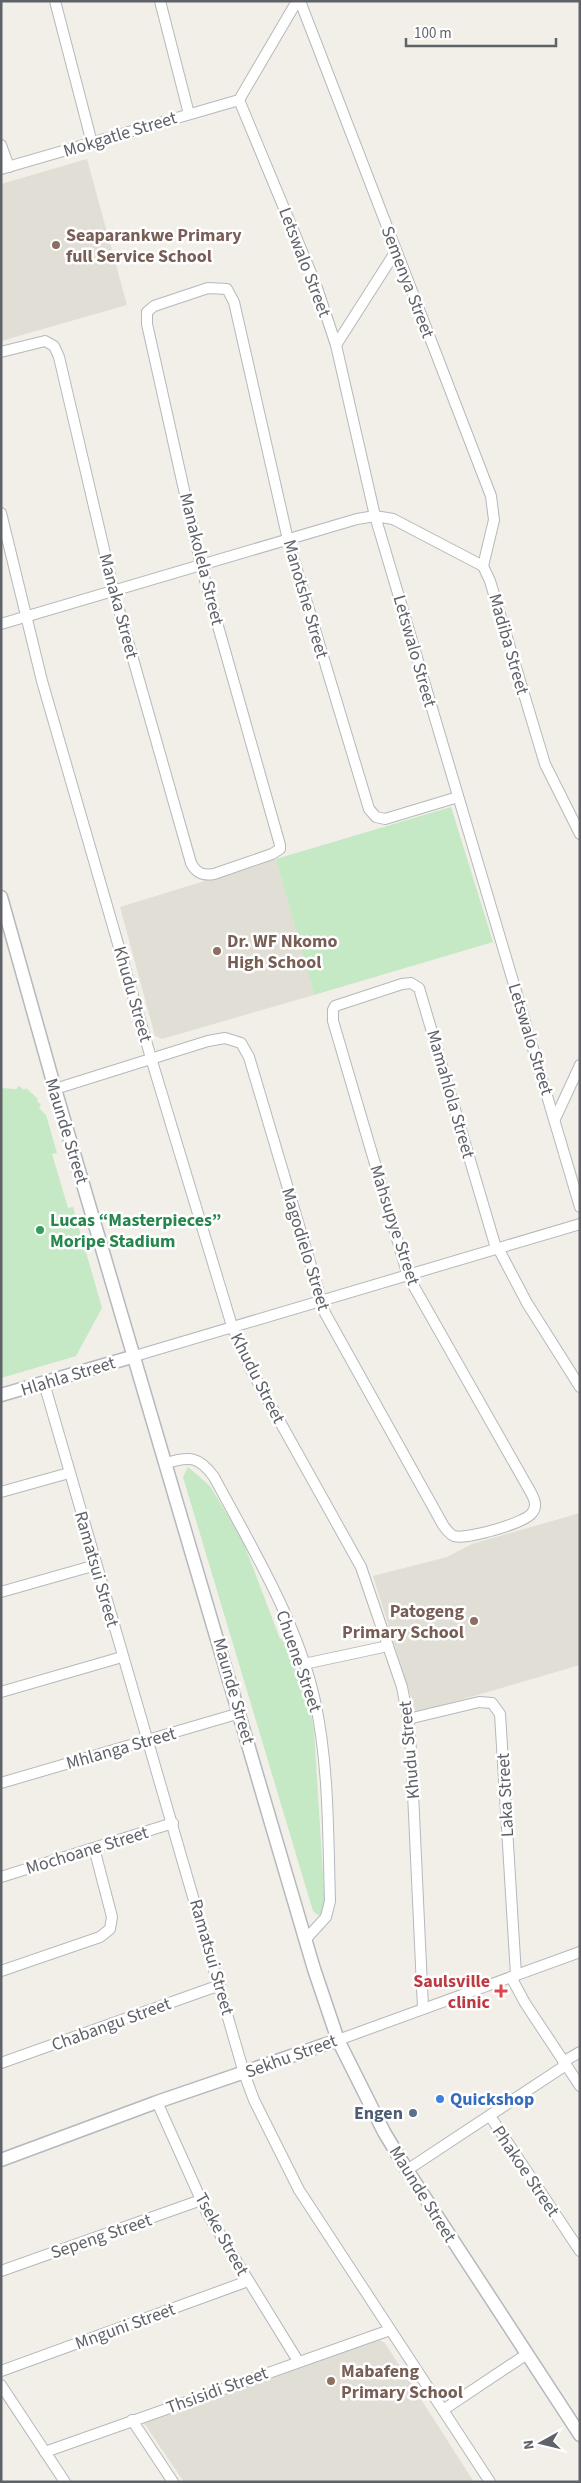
<svg xmlns="http://www.w3.org/2000/svg" width="581" height="2483" font-family="'Source Sans 3',sans-serif">
  <style>
    .education { fill: #e1ded6 }
    .green { fill: #c5e8c5 }
    .lines { fill: none; stroke-linecap: round; stroke-linejoin: round }
    .minor-casing { stroke: #b5b8bc; stroke-width: 12 }
    .tertiary-casing { stroke: #b5b8bc; stroke-width: 15 }
    .minor { stroke: #fff; stroke-width: 10 }
    .tertiary { stroke: #fff; stroke-width: 12 }
    .education-dot { fill: #8d6e63; stroke: #fff; stroke-width: 2 }
    .leisure-dot { fill: #2e9e5b; stroke: #fff; stroke-width: 2 }
    .health-dot { fill: #e0444e; stroke: #fff; stroke-width: 2 }
    .shop-dot { fill: #3f7fe0; stroke: #fff; stroke-width: 2 }
    .service-dot { fill: #5c6f8a; stroke: #fff; stroke-width: 2 }
    .labels { text-anchor: middle; stroke-width: 5; stroke-linejoin: round; paint-order: stroke }
    .street-label { font-size: 18px; fill: #5f6368; stroke: #fff }
    .education-label { font-size: 18px; font-weight: bold; fill: #785e54; stroke: #fff; text-anchor: start }
    .leisure-label { font-size: 18px; font-weight: bold; fill: #27864d; stroke: #fff; text-anchor: start }
    .health-label { font-size: 18px; font-weight: bold; fill: #be3a42; stroke: #fff; text-anchor: end }
    .shop-label { font-size: 18px; font-weight: bold; fill: #366cbe; stroke: #fff; text-anchor: start }
    .service-label { font-size: 18px; font-weight: bold; fill: #4e5e75; stroke: #fff; text-anchor: end }
  </style>
  <rect width="100%" height="100%" fill="#f1efe8"/>
  <g class="education">
    <polygon points="87,159 127,305 1,341 1,184"/>
    <polygon points="276,859 314,995 162,1039 155,1036 120,907"/>
    <polygon points="580,1513 580,1665 416,1713 373,1576 447,1557 472,1544"/>
    <polygon points="376,2338 385,2343 474,2482 184,2482 142,2420"/>
  </g>
  <g class="green">
    <polygon points="451,807 493,942 314,995 276,859"/>
    <polygon points="19,1086 24,1090 26,1088 38,1099 37,1101 41,1105 39,1108 46,1115 57,1153 52,1154 68,1208 73,1207 102,1308 76,1356 1,1378 1,1088 16,1089"/>
    <polygon points="188,1467 210,1486 243,1541 280,1639 288,1636 310,1708 314,1731 325,1907 322,1914 318,1915 313,1911 183,1477"/>
  </g>
  <g class="lines">
    <g class="minor-casing">
      <g id="minor">
        <polyline points="55,1 92,143"/>
        <polyline points="160,1 189,114"/>
        <polyline points="300,1 491,496 494,520 483,566"/>
        <polyline points="239,100 316,285 336,345 375,516 580,1207"/>
        <polyline points="239,100 297,1"/>
        <polyline points="1,145 9,167"/>
        <polyline points="1,169 239,100"/>
        <polyline points="336,345 396,251"/>
        <path d="M1,352L45,341L54,346L59,357L114,592L191,863C196,873 203,876 214,874L272,854L280,849V845L201,566L147,324V312L154,306L208,288L227,289L234,302L288,540L369,809L376,817L385,819L458,797"/>
        <polyline points="1,513 42,681 151,1058 232,1326 250,1368 361,1567 402,1687 408,1719 411,1750 423,2008"/>
        <polyline points="1,624 357,519 375,516 393,519 483,566 490,581 545,764 580,834"/>
        <path d="M55,1089L208,1041L225,1038L241,1043L249,1057L325,1313L443,1525C446,1529 449,1534 454,1536C466,1540 525,1523 532,1513C538,1506 534,1498 530,1491L408,1276L333,1021V1010L335,1006L402,984L411,983L419,988L496,1248"/>
        <polyline points="555,1119 580,1065"/>
        <polyline points="498,1248 527,1303 580,1387"/>
        <polyline points="135,1356 580,1224"/>
        <polyline points="44,1383 244,2073 254,2100 299,2190 490,2482"/>
        <path d="M166,1463C189,1456 199,1456 214,1477C252,1548 297,1621 315,1701C329,1765 328,1835 330,1901L326,1917L306,1939"/>
        <polyline points="1,1492 69,1473"/>
        <polyline points="1,1592 96,1565"/>
        <polyline points="304,1664 388,1646"/>
        <polyline points="1,1692 122,1657"/>
        <polyline points="408,1719 479,1702 492,1703 500,1714 516,1975"/>
        <polyline points="1,1783 240,1713"/>
        <polyline points="1,1877 173,1823"/>
        <polyline points="1,1971 100,1937 110,1929 112,1917 94,1848"/>
        <polyline points="511,1977 525,2003 580,2086"/>
        <polyline points="338,2040 580,1952"/>
        <polyline points="563,2062 580,2052"/>
        <polyline points="1,2063 220,1985"/>
        <polyline points="157,2102 207,2213 298,2361"/>
        <polyline points="490,2116 580,2251"/>
        <polyline points="407,2170 566,2065"/>
        <polyline points="1,2271 201,2200"/>
        <polyline points="1,2371 248,2281"/>
        <polyline points="1,2385 65,2482"/>
        <polyline points="443,2410 527,2354"/>
        <polyline points="132,2420 173,2482"/>
        <polyline points="45,2452 390,2330"/>
      </g>
    </g>
    <g class="tertiary-casing">
      <g id="tertiary">
        <polyline points="1,897 55,1089 314,1969 338,2040 384,2132 407,2170 580,2435"/>
        <polyline points="1,1395 135,1356"/>
        <polyline points="1,2160 157,2102 338,2040"/>
      </g>
    </g>
    <use href="#minor" class="minor"/>
    <use href="#tertiary" class="tertiary"/>
  </g>
  <g class="education-dot">
    <circle cx="56" cy="245" r="5"/>
    <circle cx="217" cy="951" r="5"/>
    <circle cx="474" cy="1621" r="5"/>
    <circle cx="331" cy="2381" r="5"/>
  </g>
  <circle class="leisure-dot" cx="40" cy="1230" r="5"/>
  <path class="health-dot" d="M498.5 1983.5h5v5h5v5h-5v5h-5v-5h-5v-5h5z"/>
  <circle class="shop-dot" cx="440" cy="2099" r="5"/>
  <circle class="service-dot" cx="413" cy="2113" r="5"/>
  <g class="labels">
    <g class="street-label">
      <text transform="translate(120 134) rotate(-17)" y="6">Mokgatle Street</text>
      <text transform="translate(305 262) rotate(69)" y="6">Letswalo Street</text>
      <text transform="translate(408 282) rotate(69)" y="6">Semenya Street</text>
      <text transform="translate(202 559) rotate(76)" y="6">Manakolela Street</text>
      <text transform="translate(306 599) rotate(74)" y="6">Manotshe Street</text>
      <text transform="translate(119 606) rotate(75)" y="6">Manaka Street</text>
      <text transform="translate(509 644) rotate(74)" y="6">Madiba Street</text>
      <text transform="translate(415 651) rotate(74)" y="6">Letswalo Street</text>
      <text transform="translate(133 994) rotate(74)" y="6">Khudu Street</text>
      <text transform="translate(531 1039) rotate(73)" y="6">Letswalo Street</text>
      <text transform="translate(451 1094) rotate(74)" y="6">Mamahlola Street</text>
      <text transform="translate(67 1131) rotate(73)" y="6">Maunde Street</text>
      <text transform="translate(395 1225) rotate(72)" y="6">Mahsupye Street</text>
      <text transform="translate(306 1249) rotate(73)" y="6">Magodielo Street</text>
      <text transform="translate(68 1376) rotate(-17)" y="6">Hlahla Street</text>
      <text transform="translate(258 1378) rotate(63)" y="6">Khudu Street</text>
      <text transform="translate(97 1569) rotate(74)" y="6">Ramatsui Street</text>
      <text transform="translate(299 1661) rotate(71)" y="6">Chuene Street</text>
      <text transform="translate(234 1691) rotate(74)" y="6">Maunde Street</text>
      <text transform="translate(121 1748) rotate(-16)" y="6">Mhlanga Street</text>
      <text transform="translate(409 1750) rotate(-95)" y="6">Khudu Street</text>
      <text transform="translate(505 1795) rotate(-93)" y="6">Laka Street</text>
      <text transform="translate(87 1850) rotate(-17)" y="6">Mochoane Street</text>
      <text transform="translate(212 1957) rotate(74)" y="6">Ramatsui Street</text>
      <text transform="translate(111 2024) rotate(-20)" y="6">Chabangu Street</text>
      <text transform="translate(291 2056) rotate(-20)" y="6">Sekhu Street</text>
      <text transform="translate(526 2171) rotate(56)" y="6">Phakoe Street</text>
      <text transform="translate(423 2194) rotate(58)" y="6">Maunde Street</text>
      <text transform="translate(222 2234) rotate(61)" y="6">Tseke Street</text>
      <text transform="translate(101 2236) rotate(-19)" y="6">Sepeng Street</text>
      <text transform="translate(125 2326) rotate(-20)" y="6">Mnguni Street</text>
      <text transform="translate(217 2390) rotate(-20)" y="6">Thsisidi Street</text>
    </g>
    <g class="education-label">
      <text x="66" y="241">Seaparankwe Primary<tspan x="66" dy="21">full Service School</tspan></text>
      <text x="227" y="947">Dr. WF Nkomo<tspan x="227" dy="21">High School</tspan></text>
      <text x="464" y="1617" text-anchor="end">Patogeng<tspan x="464" dy="21">Primary School</tspan></text>
      <text x="341" y="2377">Mabafeng<tspan x="341" dy="21">Primary School</tspan></text>
    </g>
    <g class="leisure-label">
      <text x="50" y="1226">Lucas “Masterpieces”<tspan x="50" dy="21">Moripe Stadium</tspan></text>
    </g>
    <g class="health-label">
      <text x="490" y="1987">Saulsville<tspan x="490" dy="21">clinic</tspan></text>
    </g>
    <g class="shop-label">
      <text x="450" y="2105">Quickshop</text>
    </g>
    <g class="service-label">
      <text x="403" y="2119">Engen</text>
    </g>
  </g>
  <rect width="581" height="2483" fill="none" stroke="#5f6368" stroke-width="5"/>
  <g transform="translate(541 2443) rotate(262)" stroke="#ffffff" stroke-width="4" paint-order="stroke">
  <path d="M0-4L9 19L0 12L-9 19Z" fill="#5f6368"/>
  <text y="-8" font-size="14" font-weight="bold" text-anchor="middle" fill="#5f6368">N</text>
  </g>
  <path d="M406 38v8h150v-8" fill="none" stroke="#5f6368" stroke-width="2.5"/>
  <text x="414" y="38" font-size="15" fill="#5f6368" stroke="#ffffff" stroke-width="4" paint-order="stroke">100 m</text>
</svg>
